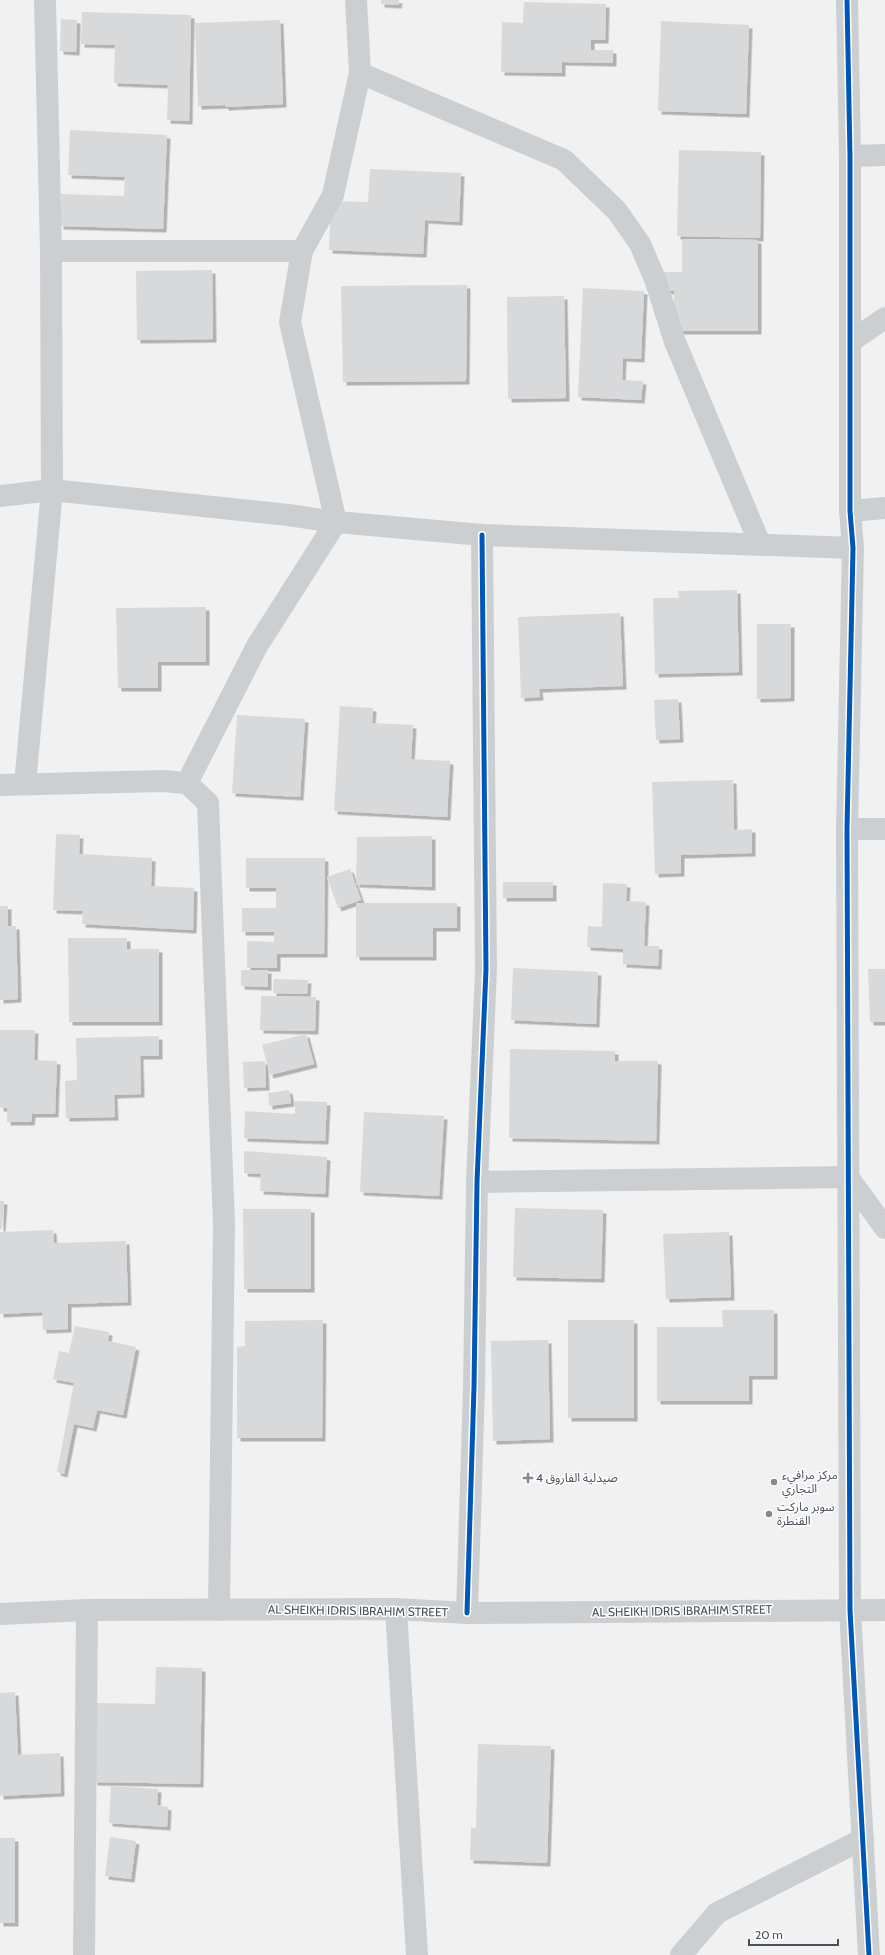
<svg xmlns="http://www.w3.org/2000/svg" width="885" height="1955" font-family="Cabin,'Noto Sans Arabic',sans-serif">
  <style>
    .building { fill: #d8d9db; filter: url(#shadow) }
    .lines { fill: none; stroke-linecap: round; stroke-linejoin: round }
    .minor { stroke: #cccfd2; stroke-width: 22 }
    .cycleway-casing { stroke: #fff; stroke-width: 8 }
    .cycleway { stroke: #0057b8; stroke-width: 5 }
    .poi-dot { fill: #838991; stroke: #fff; stroke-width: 1.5 }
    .labels { text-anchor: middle; stroke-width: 3; stroke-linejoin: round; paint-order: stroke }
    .poi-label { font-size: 12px; fill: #48515d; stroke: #fff; text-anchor: start }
    .street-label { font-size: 12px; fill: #48515d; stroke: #fff }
  </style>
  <defs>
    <filter id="shadow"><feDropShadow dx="3.5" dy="3.5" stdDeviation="0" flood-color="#0004"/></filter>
  </defs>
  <rect width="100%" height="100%" fill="#f1f1f1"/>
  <g class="building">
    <polygon points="381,0 399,0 398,5 381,4"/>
    <polygon points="524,2 606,4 605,40 591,40 591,50 613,50 613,63 562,62 562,73 501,72 502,22 523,23"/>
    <polygon points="82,12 191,15 189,121 167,120 168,85 114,83 115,45 81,44"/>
    <polygon points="61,19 77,20 76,52 60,51"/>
    <polygon points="280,20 283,104 225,107 225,105 198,106 195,23"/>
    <polygon points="661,21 749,25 746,114 658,111"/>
    <polygon points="70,130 167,135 163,229 60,226 61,194 124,196 125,177 68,175"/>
    <polygon points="679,150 761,152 760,238 677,236"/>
    <polygon points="370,169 461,173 459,222 425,220 423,254 329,250 331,201 368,202"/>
    <polygon points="682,239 758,240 758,331 674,331 674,291 660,290 660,272 682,272"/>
    <polygon points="212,270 213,339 137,340 136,271"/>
    <polygon points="467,285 466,381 343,382 341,286"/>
    <polygon points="583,288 644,291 641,359 623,358 622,380 643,381 641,400 578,397"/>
    <polygon points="564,296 566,398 508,399 507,297"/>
    <polygon points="737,590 739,672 655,674 653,598 679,598 678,591"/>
    <polygon points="206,607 206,662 158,662 158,688 118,688 116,608"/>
    <polygon points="620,613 623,686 539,689 540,697 521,698 518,617"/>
    <polygon points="757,624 791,624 791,698 757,699"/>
    <polygon points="678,699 680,739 656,740 654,700"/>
    <polygon points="340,706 373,708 372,723 413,725 411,759 450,761 447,817 334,811"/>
    <polygon points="237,715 305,719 300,797 232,793"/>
    <polygon points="733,780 734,830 752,829 752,853 681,855 681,873 655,874 652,782"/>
    <polygon points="56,834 80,835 79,854 152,858 151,886 194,888 193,930 82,924 83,911 53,910"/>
    <polygon points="432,836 432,887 356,884 357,837"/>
    <polygon points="246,858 325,858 324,954 277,954 277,968 247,968 247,941 274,942 274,932 242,932 242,908 276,908 276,888 246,888"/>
    <polygon points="350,869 361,900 338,908 327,877"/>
    <rect x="503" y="882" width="50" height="16"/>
    <polygon points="603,883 627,884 626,901 646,902 644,946 659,946 658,966 623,964 623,949 587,947 588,926 602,927"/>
    <polygon points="356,903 457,903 457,928 433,928 433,957 356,957"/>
    <polygon points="0,906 8,906 8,926 16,926 18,999 0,1000"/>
    <polygon points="68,938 127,938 127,949 159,949 159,1022 69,1022"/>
    <polygon points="513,968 598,972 596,1024 511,1020"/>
    <polygon points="868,969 885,969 885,1022 870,1022"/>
    <polygon points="241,970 268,970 268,987 241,986"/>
    <polygon points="274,979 308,980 307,994 273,993"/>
    <polygon points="261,996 316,997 315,1031 260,1030"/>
    <polygon points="0,1030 35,1030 34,1060 57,1061 55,1114 32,1114 31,1122 7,1122 7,1108 0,1108"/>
    <polygon points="306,1034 314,1064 270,1075 262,1045"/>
    <polygon points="159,1036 159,1056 140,1056 141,1094 114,1095 115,1117 66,1118 65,1081 77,1080 76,1038"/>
    <polygon points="510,1049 615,1051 615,1061 658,1061 656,1141 509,1138"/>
    <polygon points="265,1061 266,1087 244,1088 243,1062"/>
    <polygon points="289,1090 291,1103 269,1106 268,1093"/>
    <polygon points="295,1101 327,1102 325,1141 244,1138 245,1111 295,1114"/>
    <polygon points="364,1112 444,1116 439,1196 360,1192"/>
    <polygon points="244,1151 327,1157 325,1194 260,1191 261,1174 244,1173"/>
    <polygon points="0,1201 4,1201 2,1229 0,1229"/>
    <polygon points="515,1208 603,1210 601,1279 513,1277"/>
    <polygon points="243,1209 311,1209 311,1289 244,1289"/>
    <polygon points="53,1230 54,1243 126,1241 128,1302 68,1304 68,1329 43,1330 42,1312 0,1314 0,1232"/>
    <polygon points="729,1232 731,1297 666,1299 663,1234"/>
    <polygon points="722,1310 774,1310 774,1376 749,1376 749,1401 657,1401 657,1327 723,1327"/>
    <polygon points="323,1320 322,1438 237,1438 237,1347 245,1346 245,1321"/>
    <rect x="568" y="1320" width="66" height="98"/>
    <polygon points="75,1326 109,1332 108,1341 136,1347 123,1415 97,1410 93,1428 74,1424 64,1474 57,1472 74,1383 53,1379 59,1351 69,1353"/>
    <polygon points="548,1340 550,1439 493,1441 491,1341"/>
    <polygon points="156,1667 202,1668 200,1784 94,1782 95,1703 155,1704"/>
    <polygon points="15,1692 18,1755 60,1753 61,1793 0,1796 0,1693"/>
    <polygon points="478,1744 551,1746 547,1863 470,1860 471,1828 476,1828"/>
    <polygon points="111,1786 158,1789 157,1805 168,1807 167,1827 109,1823"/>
    <polygon points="110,1837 136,1841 131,1879 105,1876"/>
    <rect x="0" y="1838" width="15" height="85"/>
  </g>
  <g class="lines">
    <g class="minor">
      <polyline points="847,0 850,156 850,511 853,548 847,829 850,1610 869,1955"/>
      <polyline points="360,73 564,160 617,211 640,244 655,279 675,342 760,544"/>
      <polyline points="850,156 885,155"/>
      <polyline points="51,251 302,251 290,322 336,522 257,646 187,783"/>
      <polyline points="302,251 333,195 360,73 356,0"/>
      <polyline points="850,342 885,318"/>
      <polyline points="0,496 52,490 288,515 336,522 482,535 853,548"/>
      <polyline points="850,511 885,508"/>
      <polyline points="25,784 52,490 51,251 45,0"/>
      <polyline points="0,785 163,781 187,783 208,803 224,1225 219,1610"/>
      <polyline points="847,829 885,829"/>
      <polyline points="477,1182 848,1177 885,1228"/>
      <polyline points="396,1609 417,1955"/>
      <polyline points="467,1613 474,1387 477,1182 486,969 482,535"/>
      <polyline points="0,1614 87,1610 396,1609 467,1613 885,1610"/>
      <polyline points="84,1955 87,1610"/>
      <polyline points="681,1955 717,1913 863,1839"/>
    </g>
    <g class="cycleway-casing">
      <g id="cycleway">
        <polyline points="847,0 850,156 850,511 853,548 847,829 850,1610 869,1955"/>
        <polyline points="467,1613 474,1387 477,1182 486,969 482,535"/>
      </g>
    </g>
    <use href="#cycleway" class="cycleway"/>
  </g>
  <g class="poi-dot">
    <path d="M526 1472h4v4h4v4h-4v4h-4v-4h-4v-4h4z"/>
    <circle cx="774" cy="1482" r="4"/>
    <circle cx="769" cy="1514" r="4"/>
  </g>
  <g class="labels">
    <g class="poi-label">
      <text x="782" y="1479">مركز مرافيء<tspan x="782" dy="14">التجاري</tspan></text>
      <text x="536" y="1482">صيدلية الفاروق 4</text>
      <text x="777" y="1511">سوبر ماركت<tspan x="777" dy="14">القنطرة</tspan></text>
    </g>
    <g class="street-label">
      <text transform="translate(358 1611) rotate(1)" y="4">AL SHEIKH IDRIS IBRAHIM STREET</text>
      <text transform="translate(682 1611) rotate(-1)" y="4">AL SHEIKH IDRIS IBRAHIM STREET</text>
    </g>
  </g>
  <path d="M749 1939v6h89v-6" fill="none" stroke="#48515d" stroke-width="2"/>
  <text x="755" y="1939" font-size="12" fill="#48515d" stroke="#ffffff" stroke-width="3" paint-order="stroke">20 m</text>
</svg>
